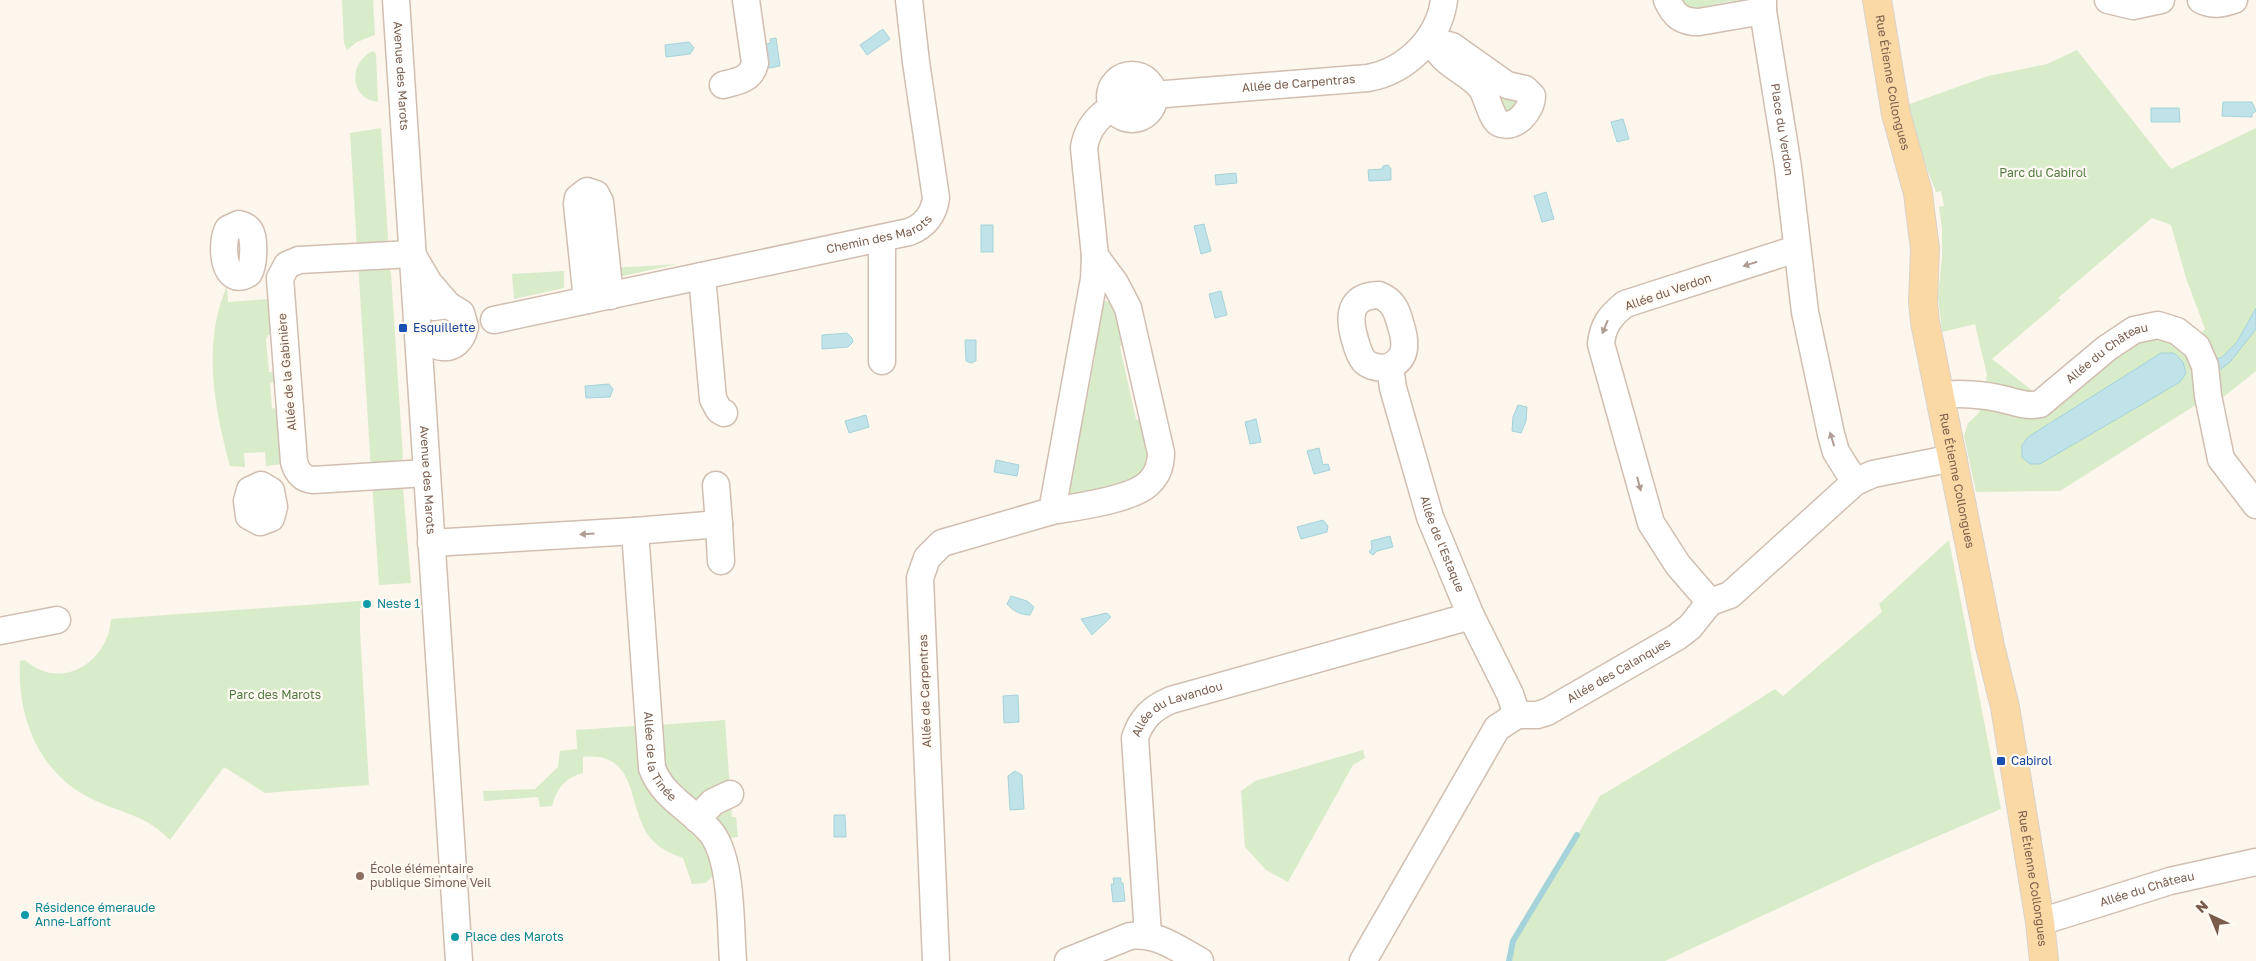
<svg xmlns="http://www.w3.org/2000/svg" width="2256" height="961" font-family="'Golos Text',sans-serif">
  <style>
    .green { fill: #d8ecc9; fill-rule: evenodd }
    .water { fill: #bfe3e8; stroke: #a5d3da }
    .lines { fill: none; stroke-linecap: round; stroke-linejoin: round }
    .stream { stroke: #a5d3da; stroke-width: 6 }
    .minor-casing { stroke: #d1beb0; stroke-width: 29 }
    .major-casing { stroke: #dad1cd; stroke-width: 30 }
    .minor { stroke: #fff; stroke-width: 26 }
    .major { stroke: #fbd9a5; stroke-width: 28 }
    .oneway { fill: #af9d94 }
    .transit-dot { fill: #1a4fb4; stroke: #fffaf3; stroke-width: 2 }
    .culture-dot { fill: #0f9aa8; stroke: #fffaf3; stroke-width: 2 }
    .education-dot { fill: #8d6e63; stroke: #fffaf3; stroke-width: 2 }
    .labels { text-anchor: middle; stroke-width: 4.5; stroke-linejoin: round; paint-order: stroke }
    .street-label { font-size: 12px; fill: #7a5c4d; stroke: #fffaf3 }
    .park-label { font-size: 12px; fill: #537a41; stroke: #fffaf3 }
    .transit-label { font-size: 12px; fill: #164399; stroke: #fffaf3; text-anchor: start }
    .culture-label { font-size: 12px; fill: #0d838f; stroke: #fffaf3; text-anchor: start }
    .education-label { font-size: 12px; fill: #785e54; stroke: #fffaf3; text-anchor: start }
  </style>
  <rect width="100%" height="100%" fill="#fdf6ec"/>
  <g class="green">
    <polygon points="342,0 373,0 375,35 357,42 347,50 344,43"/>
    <polygon points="1674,0 1748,0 1738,8 1732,1 1703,7 1702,13 1696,14"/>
    <path d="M2077,50L2171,169L2256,128V371L2221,399L2194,406L2060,491L1976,492L1964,436L1968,423L1979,413L1987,375L1975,324L1942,332L1938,297L1942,257V229L1939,207L1944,206L1941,191L1936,192L1916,140L1907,105L1988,76L2047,64ZM2152,218L2171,225L2186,278L2205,329L2201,334L2184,320L2166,314L2098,340L2033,391L1992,359L2061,300L2058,298Z"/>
    <path d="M373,51L376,54L378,102C349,99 348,62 373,51Z"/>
    <polygon points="1449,51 1522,99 1506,116"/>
    <polygon points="381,128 388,239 386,244 357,249 350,133"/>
    <polygon points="358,262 388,267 391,273 403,457 400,463 371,470"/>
    <polygon points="678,264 618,277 612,268"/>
    <polygon points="564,271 564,288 514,299 512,274"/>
    <path d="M227,286L228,302L269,299L274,334L268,335L266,339L269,372H277L278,381L270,383L272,408L280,410L281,464L266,466L265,452L244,453L245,467L230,466C214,408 202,343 227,286Z"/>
    <polygon points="1105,301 1115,303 1127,337 1120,347 1136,419 1147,424 1155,460 1125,489 1119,484 1100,489 1096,497 1072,498 1068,494 1072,442 1079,439 1095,356 1089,353 1101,303"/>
    <polygon points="372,482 400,484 403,488 411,583 379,585"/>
    <polygon points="1949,540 2001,809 1878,862 1665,961 1509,961 1513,941 1526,925 1600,796 1707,732 1775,689 1783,696 1882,612 1879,604"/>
    <path d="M373,600L374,607L360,608V631L369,785L265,793L224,767L170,840C147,816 125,814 96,801C40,776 17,719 20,661L25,660C60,692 108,663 111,619Z"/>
    <polygon points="725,720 732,817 736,817 738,837 729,838 725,830 679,789 666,775 658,725"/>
    <path d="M635,726C637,780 640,790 683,823C690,828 701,833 705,840C710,850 713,862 716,872L706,883L692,884L683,858C672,854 662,850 653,841C625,812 642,751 583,757V773C565,778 557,788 552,806L540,807L538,797L484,801L483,791L535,789L558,767L560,751L577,749L576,730Z"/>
    <polygon points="1363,750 1365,758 1353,765 1288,882 1266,870 1245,847 1241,791 1255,781"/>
  </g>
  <g class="water">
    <polygon points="883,29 890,39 867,55 860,45"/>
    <polygon points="776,38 780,66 769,68 766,44 771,43 770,39"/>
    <polygon points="689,42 694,48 690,54 666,57 665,45"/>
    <polygon points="2223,102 2252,102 2256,111 2252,114 2252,117 2222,116"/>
    <polygon points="2151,108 2179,108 2180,122 2151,122"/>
    <polygon points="1623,119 1629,139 1617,142 1611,122"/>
    <polygon points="1388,165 1391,169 1391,180 1369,181 1368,170 1382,169 1383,166"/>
    <polygon points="1236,173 1237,183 1216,185 1215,175"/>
    <polygon points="1546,192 1554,219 1542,222 1534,196"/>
    <polygon points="1204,224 1211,251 1201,254 1194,226"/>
    <rect x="981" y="225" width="12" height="27"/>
    <polygon points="1221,291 1227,315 1215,318 1209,294"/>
    <polygon points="2256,308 2256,329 2230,362 2217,372 2214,359 2221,358 2237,342"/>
    <polygon points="847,333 852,338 853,342 848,347 822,349 822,335"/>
    <polygon points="965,340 976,340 976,361 971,363 966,361"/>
    <polygon points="2161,353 2174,353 2183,362 2186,373 2180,382 2040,464 2030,464 2022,457 2022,445 2028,437"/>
    <polygon points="609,384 613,389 610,397 586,398 585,386"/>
    <polygon points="1518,405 1527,407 1526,421 1521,433 1512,431 1513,417"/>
    <polygon points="866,415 869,427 849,433 845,421"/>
    <polygon points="1256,419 1261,442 1250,444 1245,422"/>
    <polygon points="1319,448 1323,465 1328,464 1330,470 1314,474 1307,451"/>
    <polygon points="996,460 1019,465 1017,476 994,472"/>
    <polygon points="1323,520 1328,526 1327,532 1301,539 1297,527"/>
    <polygon points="1390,536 1393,547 1377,551 1373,555 1369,552 1372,548 1371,541"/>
    <path d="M1011,596L1027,601L1034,607L1030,615C1021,615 1013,611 1007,604Z"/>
    <polygon points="1107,613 1111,617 1092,635 1081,619"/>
    <polygon points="1018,695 1019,722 1004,723 1003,696"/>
    <polygon points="1015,771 1022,775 1024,809 1010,810 1008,776"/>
    <polygon points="834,815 845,815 846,837 834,837"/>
    <polygon points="1113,878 1121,878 1121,883 1123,883 1125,901 1113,902 1111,884 1114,884"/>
  </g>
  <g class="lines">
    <polyline class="stream" points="1509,961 1513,941 1577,835"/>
    <g class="minor-casing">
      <g id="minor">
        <path id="s1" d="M396,0L459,961"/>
        <path d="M1667,0C1674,16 1682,22 1699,22L1763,11"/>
        <path id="s2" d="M1763,0V11L1788,167L1805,312L1831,434L1836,452L1855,482"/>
        <polyline points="2108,0 2133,6 2161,0"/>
        <path d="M2201,0C2213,6 2222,4 2234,0"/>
        <path d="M1429,40L1452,46L1507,85L1525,89L1532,96C1532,110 1515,131 1499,123C1492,120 1487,97 1482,89C1472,75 1456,70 1444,58C1438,52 1434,45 1429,40Z"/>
        <circle cx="1132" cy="97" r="22"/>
        <path d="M723,85C738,81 751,80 755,63L746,0"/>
        <path d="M239,224C243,225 248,227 250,231C255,238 254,265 249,273C223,290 220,243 228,229Z"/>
        <polyline points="882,238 882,361"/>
        <polyline points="702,276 713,399 719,410 724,413"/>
        <path d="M1379,295C1394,301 1397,311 1401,326C1407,345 1407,360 1386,368C1378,368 1370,367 1364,361C1359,355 1357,347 1355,340C1348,316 1349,296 1379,295Z"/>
        <polyline points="587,300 577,204 578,198 587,191 596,194 600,202 610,296"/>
        <path id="s3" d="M494,320L909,232C925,226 934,214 936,198L916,62L909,0"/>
        <path d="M417,329C430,350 458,357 465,327L461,313L448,305L433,307"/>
        <path id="s4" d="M1390,367L1393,388L1430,517L1471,616L1510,694L1517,715"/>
        <path id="s5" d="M1940,396C1955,392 1987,395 2002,399C2016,402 2026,407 2040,404L2107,348L2134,330L2158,325L2177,331L2197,347L2205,366L2208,396L2221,459L2256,505"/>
        <path d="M426,473L313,480C302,479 297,472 294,462L280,278L287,265L299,260L412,254L429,283L448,305"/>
        <polygon points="261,485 271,491 274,507 271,518 260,522 249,516 247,501 250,490"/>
        <polyline points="716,485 719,524"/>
        <path d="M1052,511C1076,507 1131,500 1148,484C1157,476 1161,465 1161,453L1128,308L1115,283L1095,256"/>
        <polyline points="431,543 635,531"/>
        <path id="s6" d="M721,561L719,524L635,531L652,768C662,796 690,809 709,830C733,856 730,925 733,961"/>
        <path d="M1710,602L1678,565L1651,523L1601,344C1603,325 1610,316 1625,304L1796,249"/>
        <polyline points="0,631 57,620"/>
        <polyline points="697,819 713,802 730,794"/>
        <path id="s7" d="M2040,922L2170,881L2256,862"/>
        <path id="s8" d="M1148,935L1135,738C1141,719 1152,708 1171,700L1471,616"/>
        <path id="s9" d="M936,961L920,578L927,558L942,543L1052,511L1094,279L1095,256L1084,148C1088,119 1113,103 1140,96L1368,78C1406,71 1439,39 1444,0"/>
        <path d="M1068,961L1130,936C1156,932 1178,949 1200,961"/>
        <path id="s10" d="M1363,961L1497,728L1517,715H1537L1547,712L1677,637L1690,627L1710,602L1730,595L1855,482L1873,474L1953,458"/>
      </g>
    </g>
    <g class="major-casing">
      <g id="major">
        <path id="s11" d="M1877,0L1896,114L1918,193L1920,210L1925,249L1923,302L1925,322L1990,646L2005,707L2040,922L2044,961"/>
      </g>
    </g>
    <use href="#minor" class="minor"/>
    <use href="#major" class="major"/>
  </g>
  <defs><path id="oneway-solid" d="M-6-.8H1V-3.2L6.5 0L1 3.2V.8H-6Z" transform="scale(1.25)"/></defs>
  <g class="oneway">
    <use href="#oneway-solid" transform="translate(1750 264) rotate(162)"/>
    <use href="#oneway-solid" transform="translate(1605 327) rotate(112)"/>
    <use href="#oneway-solid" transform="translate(1832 439) rotate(-107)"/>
    <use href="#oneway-solid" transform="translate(1639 484) rotate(75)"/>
    <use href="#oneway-solid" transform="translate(587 534) rotate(177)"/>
  </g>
  <g class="transit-dot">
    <rect x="398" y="323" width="10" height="10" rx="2.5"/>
    <rect x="1996" y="756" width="10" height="10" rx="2.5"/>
  </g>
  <g class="culture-dot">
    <circle cx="367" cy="604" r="5"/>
    <circle cx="25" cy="915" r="5"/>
    <circle cx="455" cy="937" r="5"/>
  </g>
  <circle class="education-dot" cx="360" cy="876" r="5"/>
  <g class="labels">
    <g class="street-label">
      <text dy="4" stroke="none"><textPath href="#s1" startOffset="76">Avenue des Marots</textPath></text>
      <text dy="4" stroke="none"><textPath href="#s11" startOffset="84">Rue Étienne Collongues</textPath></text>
      <text dy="4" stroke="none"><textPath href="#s9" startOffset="1148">Allée de Carpentras</textPath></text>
      <text dy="4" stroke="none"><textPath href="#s2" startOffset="131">Place du Verdon</textPath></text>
      <text dy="4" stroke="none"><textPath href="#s3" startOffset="395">Chemin des Marots</textPath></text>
      <text transform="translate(1668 292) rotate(-19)" y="4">Allée du Verdon</text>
      <text dy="4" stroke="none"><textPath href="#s5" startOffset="186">Allée du Château</textPath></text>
      <text transform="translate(287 372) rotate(-95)" y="4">Allée de la Gabinière</text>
      <text dy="4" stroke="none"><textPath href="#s11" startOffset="489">Rue Étienne Collongues</textPath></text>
      <text dy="4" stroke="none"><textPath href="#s1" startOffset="481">Avenue des Marots</textPath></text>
      <text dy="4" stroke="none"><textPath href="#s4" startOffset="185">Allée de l'Estaque</textPath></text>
      <text dy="4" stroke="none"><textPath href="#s10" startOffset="406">Allée des Calanques</textPath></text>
      <text transform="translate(925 691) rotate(-92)" y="4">Allée de Carpentras</text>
      <text dy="4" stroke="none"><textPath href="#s8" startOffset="252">Allée du Lavandou</textPath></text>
      <text dy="4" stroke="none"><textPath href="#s6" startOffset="350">Allée de la Tinée</textPath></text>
      <text dy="4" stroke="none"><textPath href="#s11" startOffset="894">Rue Étienne Collongues</textPath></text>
      <text dy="4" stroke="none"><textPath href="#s7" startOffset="112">Allée du Château</textPath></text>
    </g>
    <g class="park-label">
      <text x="2043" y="177">Parc du Cabirol</text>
      <text x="275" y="699">Parc des Marots</text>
    </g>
    <g class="transit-label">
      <text x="413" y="332">Esquillette</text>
      <text x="2011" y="765">Cabirol</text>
    </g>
    <g class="culture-label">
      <text x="377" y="608">Neste 1</text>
      <text x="35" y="912">Résidence émeraude<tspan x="35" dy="14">Anne-Laffont</tspan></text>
      <text x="465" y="941">Place des Marots</text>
    </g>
    <g class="education-label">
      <text x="370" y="873">École élémentaire<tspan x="370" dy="14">publique Simone Veil</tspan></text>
    </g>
  </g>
  <g transform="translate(2211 916) rotate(316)" stroke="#fffaf3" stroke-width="4" paint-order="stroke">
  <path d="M0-4L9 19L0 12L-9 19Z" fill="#7a5c4d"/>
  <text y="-8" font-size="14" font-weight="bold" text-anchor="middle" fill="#7a5c4d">N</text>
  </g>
</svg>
